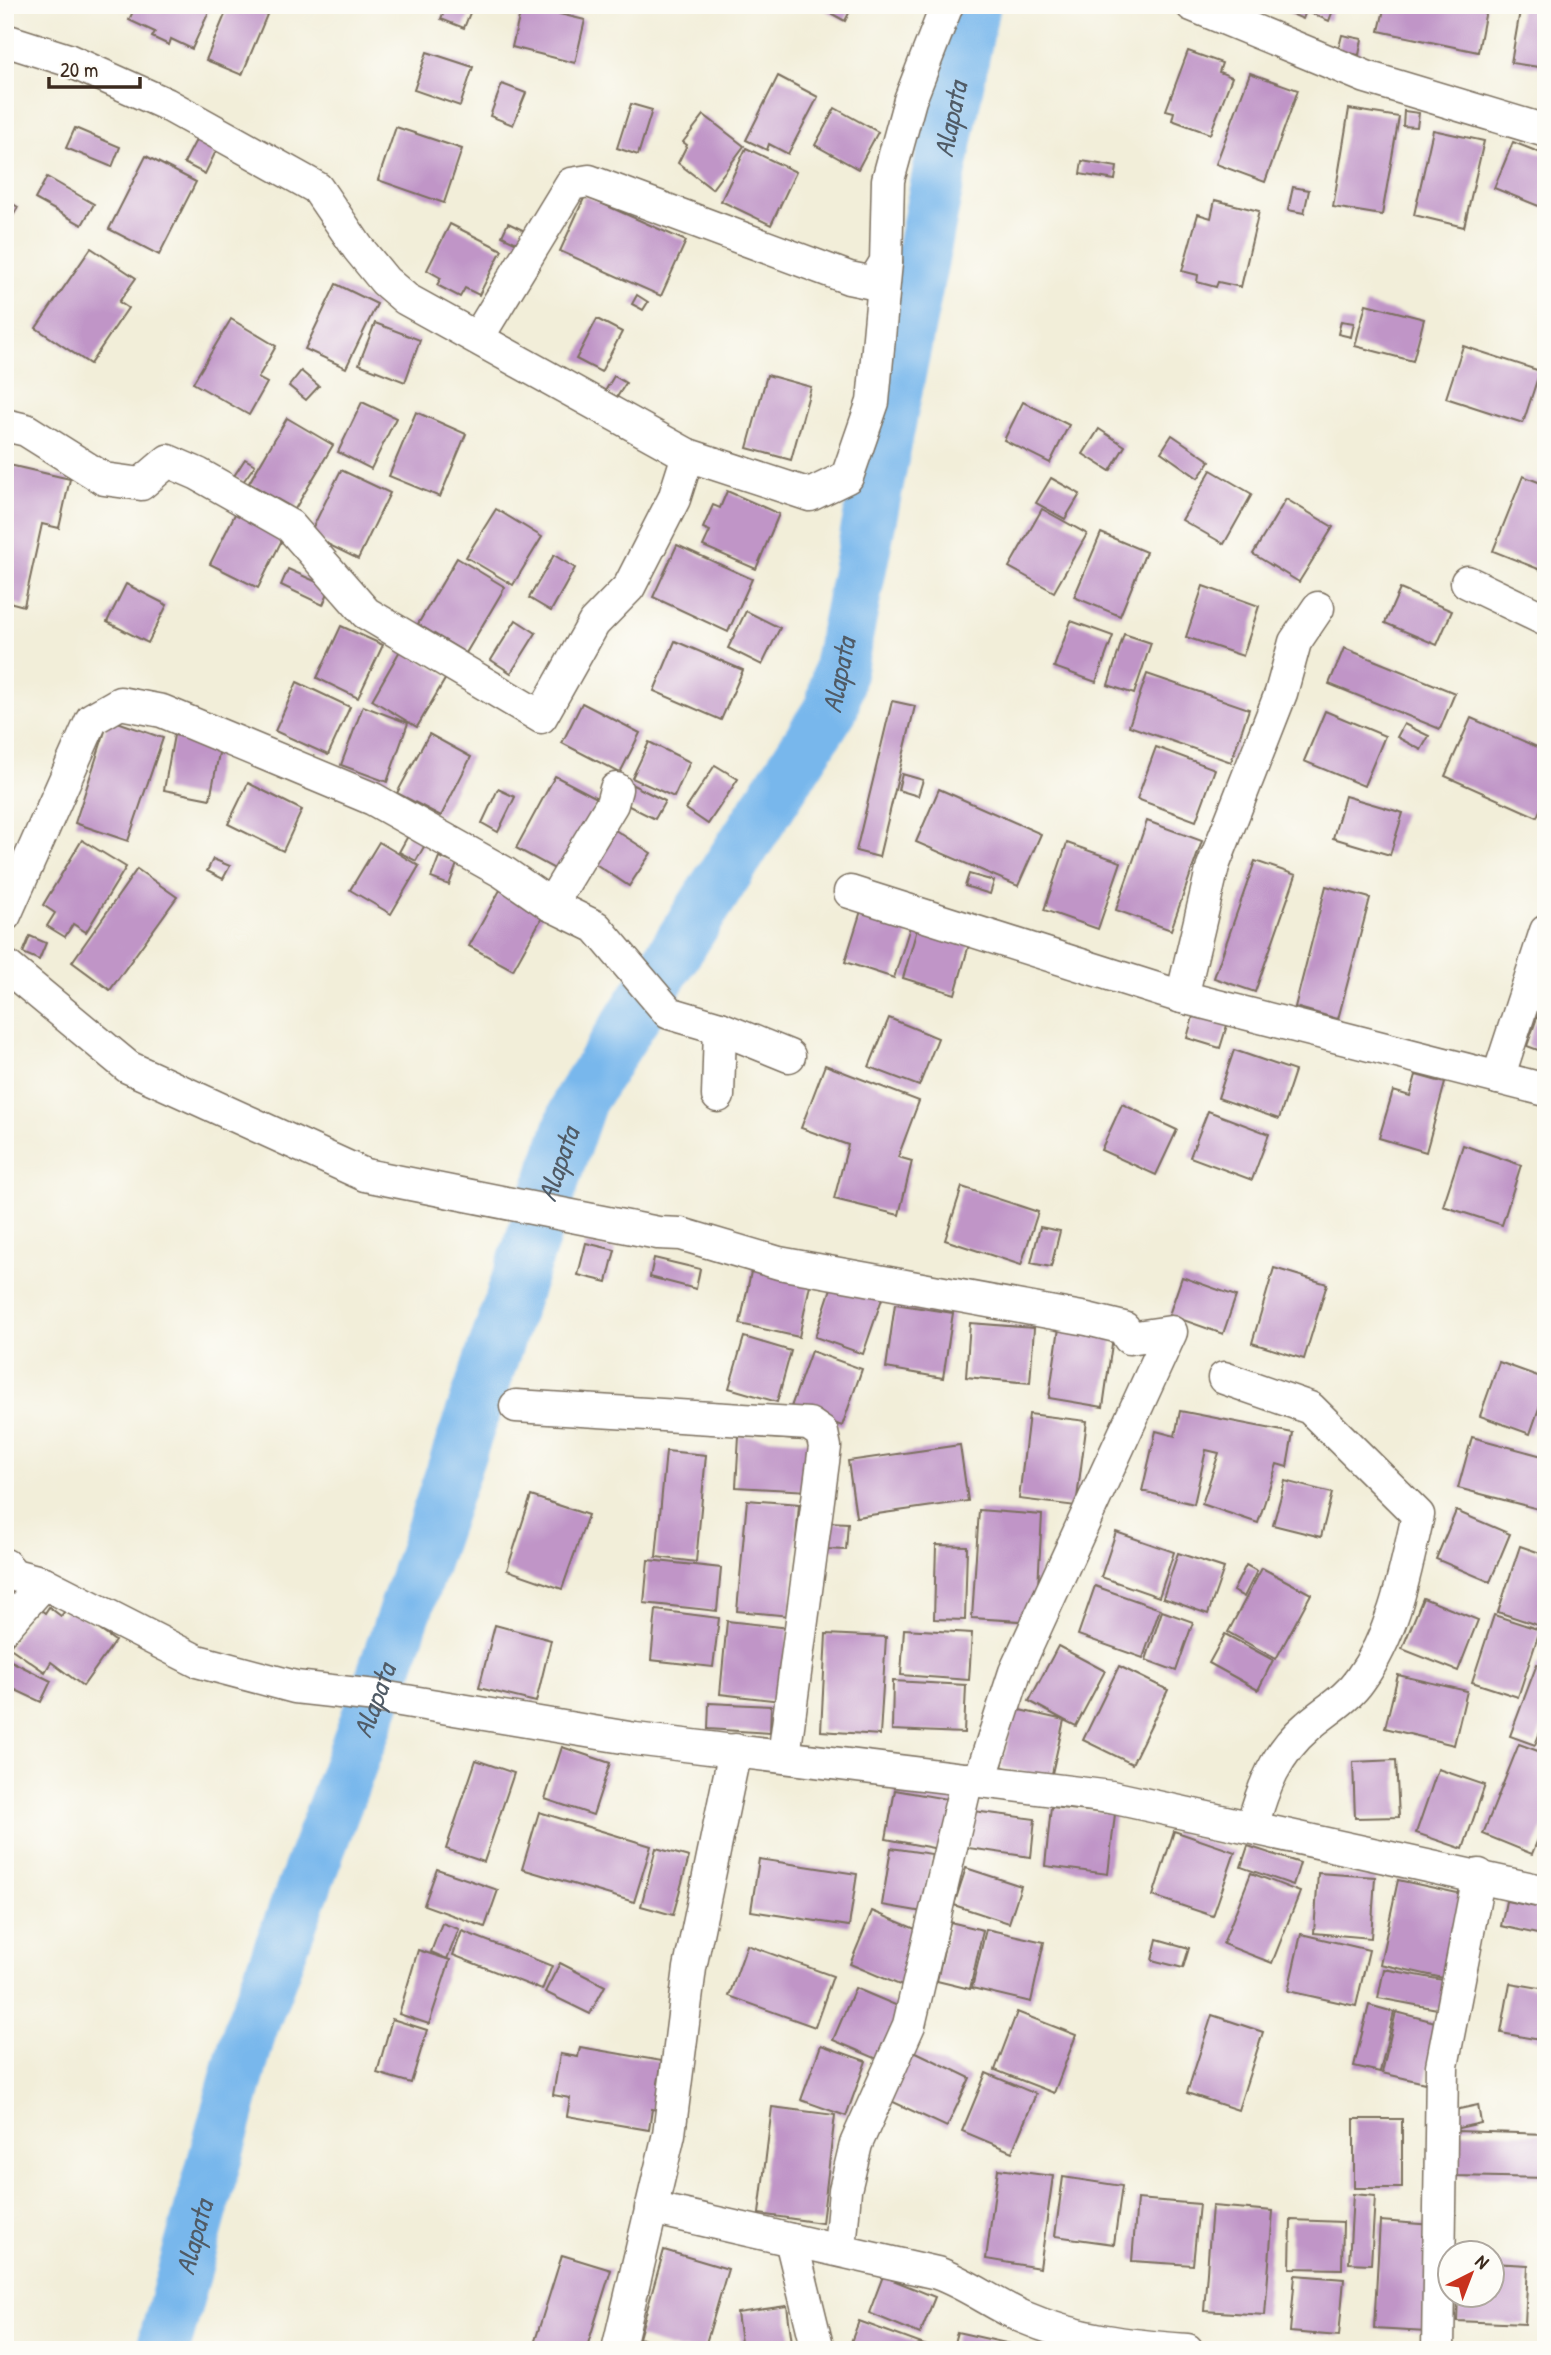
<svg xmlns="http://www.w3.org/2000/svg" width="1551" height="2355" font-family="'Patrick Hand',sans-serif">
  <style>
    .lines { fill: none; stroke-linecap: round; stroke-linejoin: round }
    .river { stroke: #78b7ec; stroke-width: 54 }
    .building { fill: #c095c7 }
    .minor-casing { stroke: #7b6f5f; stroke-width: 35 }
    .minor { stroke: #fff; stroke-width: 32 }
    .labels { text-anchor: middle; stroke-width: 6; stroke-linejoin: round; paint-order: stroke }
    .water-label { font-size: 28px; font-style: italic; fill: #505b66; stroke: #fdfcf7 }
  </style>
  <rect width="100%" height="100%" fill="#fdfcf7"/>
  <filter id="ink" filterUnits="userSpaceOnUse"><feTurbulence type="fractalNoise" baseFrequency=".0143" numOctaves="2"/><feDisplacementMap in="SourceGraphic" scale="14" xChannelSelector="R" yChannelSelector="G"/><feConvolveMatrix kernelMatrix="1 2 1 2 8 2 1 2 1" color-interpolation-filters="sRGB"/></filter>
  <filter id="wash" filterUnits="userSpaceOnUse"><feTurbulence type="fractalNoise" baseFrequency=".00686" numOctaves="4" result="noise"/><feDisplacementMap in="SourceGraphic" scale="28" xChannelSelector="R" yChannelSelector="G"/><feGaussianBlur stdDeviation="1.57" result="paint"/><feColorMatrix in="noise" values="0 0 0 0 0 0 0 0 0 0 0 0 0 0 0 0 0 1.4 0 .05"/><feComposite in="paint" operator="in"/></filter>
  <g filter="url(#wash)">
    <rect width="100%" height="100%" fill="#f2eed9"/>
    <g class="lines">
      <path class="river" id="s1" d="M163,2350L250,2030L376,1696L580,1100L832,707L973,5"/>
    </g>
    <g id="blocks">
      <g class="building">
        <polygon points="136,5 212,5 192,49 171,39 169,45 152,37 155,32 129,20"/>
        <polygon points="229,5 271,5 242,75 206,60"/>
        <polygon points="446,5 473,5 464,28 441,19"/>
        <polygon points="522,5 585,20 575,63 512,47"/>
        <polygon points="816,5 853,5 845,21"/>
        <polygon points="1290,5 1335,5 1329,21 1306,11 1303,19 1287,12"/>
        <polygon points="1385,5 1487,5 1478,52 1379,31"/>
        <polygon points="1521,5 1546,5 1546,68 1511,63"/>
        <polygon points="1342,35 1362,39 1359,55 1338,51"/>
        <polygon points="1188,51 1222,63 1219,72 1232,77 1210,134 1172,120 1174,112 1166,110"/>
        <polygon points="427,52 473,67 460,106 414,90"/>
        <polygon points="1250,73 1298,90 1265,182 1216,164"/>
        <polygon points="778,76 818,97 788,154 769,144 767,150 746,140"/>
        <polygon points="502,84 526,93 513,125 490,116"/>
        <polygon points="631,104 652,110 638,155 617,148"/>
        <polygon points="835,108 878,132 858,169 815,145"/>
        <polygon points="1349,109 1399,117 1382,215 1333,207"/>
        <polygon points="1404,111 1419,113 1417,127 1403,126"/>
        <polygon points="704,115 744,146 712,189 678,163 687,145 683,142"/>
        <polygon points="396,127 462,149 444,203 378,180"/>
        <polygon points="75,128 120,147 112,167 66,148"/>
        <polygon points="1433,130 1484,141 1464,227 1414,215"/>
        <polygon points="197,138 217,149 205,174 184,163"/>
        <polygon points="1513,142 1546,155 1546,209 1494,188"/>
        <polygon points="746,148 796,172 771,225 721,201"/>
        <polygon points="146,156 196,182 159,255 109,229"/>
        <polygon points="1082,161 1117,167 1115,180 1080,174"/>
        <polygon points="47,177 94,204 82,225 35,199"/>
        <polygon points="1293,187 1309,190 1304,213 1288,210"/>
        <polygon points="585,196 686,241 661,296 560,251"/>
        <polygon points="5,199 18,207 5,230"/>
        <polygon points="1215,200 1259,211 1241,287 1218,282 1216,287 1197,282 1198,275 1182,271 1198,214 1211,218"/>
        <polygon points="508,223 529,233 523,246 502,236"/>
        <polygon points="450,224 502,250 479,295 465,288 460,297 437,285 441,278 427,270"/>
        <polygon points="91,248 136,278 119,302 128,308 90,364 36,328"/>
        <polygon points="336,284 377,304 346,368 305,349"/>
        <polygon points="637,295 648,302 643,310 632,304"/>
        <polygon points="1366,304 1424,319 1413,361 1355,346"/>
        <polygon points="231,319 276,346 258,378 267,383 249,415 193,383"/>
        <polygon points="597,319 622,332 601,372 576,359"/>
        <polygon points="1341,321 1354,323 1351,337 1338,334"/>
        <polygon points="375,323 420,340 405,382 359,364"/>
        <polygon points="1463,346 1540,371 1523,423 1446,398"/>
        <polygon points="301,371 319,386 306,400 289,386"/>
        <polygon points="767,375 811,387 791,460 747,448"/>
        <polygon points="614,376 626,383 617,397 605,391"/>
        <polygon points="362,402 396,418 371,469 338,452"/>
        <polygon points="1023,402 1069,425 1050,463 1004,440"/>
        <polygon points="416,412 466,434 440,497 389,476"/>
        <polygon points="287,418 333,445 295,509 249,483"/>
        <polygon points="1099,429 1125,446 1110,471 1083,454"/>
        <polygon points="1172,435 1210,461 1198,478 1161,452"/>
        <polygon points="245,459 255,465 243,482 234,476"/>
        <polygon points="5,464 70,479 59,528 42,524 24,606 5,601"/>
        <polygon points="341,470 390,493 358,559 309,535"/>
        <polygon points="1211,470 1252,494 1224,544 1182,520"/>
        <polygon points="1523,476 1546,485 1546,572 1493,551"/>
        <polygon points="1051,478 1080,494 1065,519 1036,503"/>
        <polygon points="727,491 779,514 756,569 703,546 710,531 703,528 713,505 720,508"/>
        <polygon points="1286,499 1333,527 1299,582 1253,554"/>
        <polygon points="496,509 542,537 513,585 466,557"/>
        <polygon points="1042,509 1087,534 1054,592 1009,567"/>
        <polygon points="236,512 284,536 258,588 210,564"/>
        <polygon points="1101,533 1146,552 1120,616 1074,597"/>
        <polygon points="677,545 752,579 728,632 653,597"/>
        <polygon points="554,555 575,568 551,611 529,598"/>
        <polygon points="457,558 505,587 466,653 418,624"/>
        <polygon points="288,569 330,588 323,605 281,585"/>
        <polygon points="126,584 167,605 148,643 107,622"/>
        <polygon points="1203,586 1259,606 1243,656 1186,637"/>
        <polygon points="1400,589 1452,611 1437,645 1385,623"/>
        <polygon points="746,611 780,628 762,665 728,648"/>
        <polygon points="516,620 536,633 511,673 491,660"/>
        <polygon points="1071,621 1113,636 1096,682 1054,667"/>
        <polygon points="341,626 383,645 358,698 317,678"/>
        <polygon points="1124,634 1151,643 1134,694 1108,685"/>
        <polygon points="675,641 743,670 721,720 654,691"/>
        <polygon points="1344,648 1455,693 1440,729 1329,684"/>
        <polygon points="401,649 447,676 417,727 372,700"/>
        <polygon points="1147,674 1249,709 1231,762 1129,726"/>
        <polygon points="297,682 350,707 328,755 275,731"/>
        <polygon points="892,701 915,706 879,857 856,851"/>
        <polygon points="582,703 640,733 620,773 562,743"/>
        <polygon points="363,706 408,723 387,782 341,765"/>
        <polygon points="1325,711 1385,736 1364,786 1304,761"/>
        <polygon points="1471,718 1546,751 1546,797 1537,817 1445,776"/>
        <polygon points="109,719 163,738 128,841 75,823"/>
        <polygon points="1404,724 1429,736 1421,750 1397,737"/>
        <polygon points="429,734 471,757 441,816 397,793"/>
        <polygon points="174,735 221,743 210,799 164,790"/>
        <polygon points="649,742 690,762 674,797 632,778"/>
        <polygon points="1156,747 1215,769 1196,821 1137,799"/>
        <polygon points="715,765 738,779 708,824 686,809"/>
        <polygon points="902,774 923,780 918,796 898,790"/>
        <polygon points="555,776 599,799 560,872 516,848"/>
        <polygon points="248,783 302,810 283,851 228,824"/>
        <polygon points="629,783 665,801 655,819 621,802"/>
        <polygon points="498,789 515,797 498,832 482,823"/>
        <polygon points="939,789 1041,834 1018,886 916,842"/>
        <polygon points="1345,796 1403,813 1390,855 1333,838"/>
        <polygon points="1147,821 1202,841 1171,930 1116,910"/>
        <polygon points="612,828 651,853 629,886 591,861"/>
        <polygon points="409,834 426,843 416,861 399,852"/>
        <polygon points="82,840 126,867 86,932 73,924 65,937 47,926 55,913 43,905"/>
        <polygon points="379,842 419,866 391,914 350,890"/>
        <polygon points="1067,843 1121,862 1098,929 1044,910"/>
        <polygon points="439,857 457,864 449,885 431,878"/>
        <polygon points="213,859 230,866 223,879 207,871"/>
        <polygon points="1255,861 1296,875 1255,992 1214,978"/>
        <polygon points="137,869 177,897 110,990 72,962"/>
        <polygon points="969,874 994,881 990,894 965,886"/>
        <polygon points="1326,886 1370,898 1338,1019 1295,1007"/>
        <polygon points="500,890 544,914 513,970 469,946"/>
        <polygon points="865,898 914,914 894,978 845,962"/>
        <polygon points="922,912 974,927 955,994 903,978"/>
        <polygon points="30,936 46,943 39,960 23,953"/>
        <polygon points="1545,995 1546,995 1546,1053 1527,1046"/>
        <polygon points="1194,1013 1228,1022 1220,1048 1187,1038"/>
        <polygon points="889,1018 938,1038 919,1086 869,1067"/>
        <polygon points="1234,1050 1295,1071 1279,1119 1218,1098"/>
        <polygon points="825,1065 919,1101 898,1157 912,1161 899,1215 834,1199 848,1145 801,1128"/>
        <polygon points="1416,1075 1445,1083 1426,1152 1379,1138 1393,1091 1410,1096"/>
        <polygon points="1122,1104 1177,1130 1156,1175 1101,1150"/>
        <polygon points="1208,1111 1269,1134 1252,1180 1190,1157"/>
        <polygon points="1463,1145 1521,1165 1502,1225 1443,1206"/>
        <polygon points="962,1187 1038,1212 1021,1265 945,1240"/>
        <polygon points="1040,1227 1060,1231 1051,1267 1031,1263"/>
        <polygon points="586,1243 615,1250 607,1282 578,1275"/>
        <polygon points="654,1258 700,1269 696,1289 650,1277"/>
        <polygon points="752,1267 811,1280 799,1337 740,1324"/>
        <polygon points="1274,1268 1327,1284 1304,1359 1252,1343"/>
        <polygon points="837,1270 886,1287 863,1354 815,1337"/>
        <polygon points="1182,1277 1236,1296 1223,1334 1169,1315"/>
        <polygon points="895,1304 953,1313 943,1378 886,1368"/>
        <polygon points="1060,1321 1114,1330 1103,1407 1049,1398"/>
        <polygon points="970,1323 1034,1328 1030,1383 966,1377"/>
        <polygon points="744,1337 791,1351 777,1402 729,1388"/>
        <polygon points="811,1351 862,1369 842,1426 791,1407"/>
        <polygon points="1499,1362 1546,1379 1546,1388 1530,1434 1480,1416"/>
        <polygon points="1180,1411 1293,1433 1287,1467 1277,1464 1258,1523 1202,1504 1219,1453 1206,1450 1194,1504 1142,1491 1156,1431 1175,1436"/>
        <polygon points="1029,1414 1087,1421 1076,1506 1019,1499"/>
        <polygon points="739,1436 813,1441 810,1491 736,1487"/>
        <polygon points="1472,1437 1546,1457 1546,1511 1458,1488"/>
        <polygon points="960,1445 968,1501 856,1517 848,1461"/>
        <polygon points="666,1451 706,1455 696,1562 656,1557"/>
        <polygon points="1285,1481 1332,1493 1321,1537 1273,1525"/>
        <polygon points="531,1496 588,1515 562,1589 507,1570"/>
        <polygon points="747,1500 799,1504 790,1616 737,1611"/>
        <polygon points="979,1510 1042,1515 1036,1622 972,1618"/>
        <polygon points="1456,1511 1510,1534 1490,1582 1436,1559"/>
        <polygon points="828,1522 848,1523 846,1550 826,1549"/>
        <polygon points="1116,1532 1174,1552 1159,1597 1101,1577"/>
        <polygon points="936,1545 967,1546 965,1620 934,1619"/>
        <polygon points="1520,1546 1546,1555 1546,1628 1498,1612"/>
        <polygon points="1178,1553 1224,1568 1208,1614 1163,1598"/>
        <polygon points="648,1560 721,1568 717,1611 644,1603"/>
        <polygon points="1246,1565 1257,1571 1244,1597 1233,1591"/>
        <polygon points="1262,1568 1311,1594 1276,1659 1228,1632"/>
        <polygon points="1095,1586 1160,1609 1143,1658 1078,1635"/>
        <polygon points="1423,1598 1478,1620 1458,1671 1402,1649"/>
        <polygon points="37,1607 45,1613 49,1607 61,1616 68,1607 115,1641 83,1686 51,1662 45,1672 9,1647"/>
        <polygon points="656,1610 719,1618 713,1667 651,1660"/>
        <polygon points="1162,1611 1193,1622 1176,1671 1146,1660"/>
        <polygon points="1494,1615 1540,1630 1518,1697 1472,1682"/>
        <polygon points="727,1621 789,1628 781,1701 720,1694"/>
        <polygon points="495,1625 551,1640 536,1702 479,1688"/>
        <polygon points="904,1629 972,1633 969,1680 901,1675"/>
        <polygon points="826,1634 886,1637 880,1735 821,1731"/>
        <polygon points="1225,1634 1273,1660 1258,1690 1209,1663"/>
        <polygon points="1058,1646 1105,1671 1076,1726 1064,1720 1051,1778 1002,1767 1015,1709 1064,1720 1029,1701"/>
        <polygon points="5,1658 51,1681 41,1702 5,1685"/>
        <polygon points="1537,1664 1546,1668 1546,1717 1535,1745 1510,1736"/>
        <polygon points="1119,1666 1168,1690 1132,1764 1083,1740"/>
        <polygon points="1398,1675 1467,1691 1454,1745 1385,1728"/>
        <polygon points="893,1681 966,1685 964,1733 892,1730"/>
        <polygon points="709,1703 771,1706 770,1733 708,1729"/>
        <polygon points="1519,1744 1546,1754 1546,1819 1532,1854 1483,1834"/>
        <polygon points="562,1747 610,1763 593,1815 545,1799"/>
        <polygon points="476,1760 514,1773 484,1862 446,1849"/>
        <polygon points="1396,1760 1399,1817 1355,1818 1353,1762"/>
        <polygon points="1438,1769 1485,1785 1463,1849 1416,1833"/>
        <polygon points="895,1790 958,1801 949,1851 886,1839"/>
        <polygon points="1051,1807 1115,1814 1108,1874 1045,1866"/>
        <polygon points="973,1811 1035,1819 1031,1857 968,1848"/>
        <polygon points="539,1812 651,1846 634,1902 522,1869"/>
        <polygon points="1174,1831 1235,1852 1213,1916 1153,1896"/>
        <polygon points="1248,1846 1300,1863 1293,1885 1241,1867"/>
        <polygon points="656,1848 689,1857 673,1915 641,1906"/>
        <polygon points="891,1848 932,1854 923,1912 882,1905"/>
        <polygon points="759,1859 857,1874 849,1926 751,1911"/>
        <polygon points="966,1868 1021,1886 1009,1923 954,1905"/>
        <polygon points="437,1869 498,1890 485,1927 424,1905"/>
        <polygon points="1251,1873 1300,1892 1272,1963 1223,1944"/>
        <polygon points="1318,1873 1375,1877 1371,1938 1314,1933"/>
        <polygon points="1398,1880 1462,1894 1443,1978 1380,1964"/>
        <polygon points="1506,1901 1546,1909 1546,1936 1501,1926"/>
        <polygon points="872,1911 925,1933 902,1986 850,1964"/>
        <polygon points="950,1922 983,1930 970,1989 937,1981"/>
        <polygon points="442,1923 459,1929 447,1959 431,1952"/>
        <polygon points="986,1929 1044,1942 1031,2002 972,1988"/>
        <polygon points="462,1931 552,1966 542,1990 453,1955"/>
        <polygon points="1301,1934 1369,1950 1356,2006 1288,1991"/>
        <polygon points="1157,1939 1189,1948 1183,1968 1152,1960"/>
        <polygon points="747,1945 833,1976 815,2027 729,1996"/>
        <polygon points="418,1950 450,1960 429,2024 399,2014"/>
        <polygon points="560,1963 605,1986 590,2014 545,1992"/>
        <polygon points="1384,1969 1448,1981 1443,2010 1378,1998"/>
        <polygon points="1510,1983 1546,1989 1546,2041 1501,2033"/>
        <polygon points="855,1988 905,2009 882,2061 833,2040"/>
        <polygon points="1369,2005 1394,2012 1380,2072 1354,2066"/>
        <polygon points="1017,2012 1076,2035 1054,2093 995,2070"/>
        <polygon points="1396,2012 1439,2023 1425,2083 1382,2073"/>
        <polygon points="1212,2015 1263,2032 1238,2110 1187,2093"/>
        <polygon points="392,2019 427,2030 411,2083 377,2073"/>
        <polygon points="821,2045 866,2061 846,2116 801,2100"/>
        <polygon points="580,2047 662,2061 658,2083 673,2086 668,2112 652,2109 649,2130 567,2116 570,2098 553,2095 560,2054 578,2057"/>
        <polygon points="912,2050 970,2078 947,2127 889,2100"/>
        <polygon points="986,2073 1036,2094 1012,2152 962,2131"/>
        <polygon points="1478,2105 1481,2123 1454,2129 1450,2111"/>
        <polygon points="772,2107 835,2115 822,2223 759,2214"/>
        <rect x="1354" y="2119" width="48" height="69"/>
        <polygon points="1456,2131 1546,2134 1546,2178 1455,2176"/>
        <polygon points="998,2169 1053,2176 1040,2268 986,2259"/>
        <polygon points="1063,2177 1122,2186 1114,2244 1055,2236"/>
        <polygon points="1353,2194 1375,2196 1371,2264 1349,2263"/>
        <polygon points="1137,2199 1199,2204 1193,2265 1132,2261"/>
        <polygon points="1212,2206 1273,2211 1265,2315 1204,2311"/>
        <polygon points="1291,2220 1343,2222 1342,2269 1290,2268"/>
        <polygon points="1380,2221 1433,2225 1427,2332 1374,2329"/>
        <polygon points="664,2250 728,2269 704,2350 679,2350 639,2338"/>
        <polygon points="562,2255 611,2270 586,2350 552,2350 534,2344"/>
        <polygon points="1492,2263 1528,2265 1525,2324 1457,2321 1458,2296 1492,2295"/>
        <polygon points="1295,2275 1344,2279 1339,2336 1290,2332"/>
        <polygon points="883,2276 935,2297 920,2334 869,2313"/>
        <polygon points="787,2306 793,2350 742,2350 737,2313"/>
        <polygon points="859,2321 930,2347 929,2350 848,2350"/>
        <polygon points="957,2332 1015,2345 1014,2350 952,2350"/>
      </g>
    </g>
  </g>
  <g filter="url(#ink)">
    <use href="#blocks" fill-opacity="0" stroke="#7b6f5f" stroke-width="2"/>
    <g class="lines">
      <g class="minor-casing">
        <g id="minor">
          <polyline points="1192,5 1366,77 1546,131"/>
          <polyline points="5,40 68,60 166,104 317,188 358,248 385,281 406,299 688,455 674,499 629,587 594,623 541,717 366,613 290,526 198,474 168,461 141,484 104,479 26,430 5,425"/>
          <polyline points="478,337 571,184 589,181 849,278 873,283 886,262 888,180 910,100 947,5"/>
          <polyline points="688,455 810,495 847,477 873,402 886,262"/>
          <polyline points="1467,582 1546,620"/>
          <polyline points="850,892 1182,997 1546,1090"/>
          <polyline points="551,905 612,804 616,789"/>
          <polyline points="5,915 92,719 120,703 162,711 373,799 503,872 551,905 596,927 669,1013 720,1028 789,1056"/>
          <polyline points="5,965 128,1067 365,1175 658,1233 681,1234 779,1263 1087,1319 1124,1328 1129,1338 1171,1332 1015,1672 980,1780"/>
          <polyline points="1182,997 1213,866 1281,693 1295,642 1318,608"/>
          <polyline points="1498,1078 1546,931"/>
          <polyline points="718,1096 720,1028"/>
          <path d="M1224,1378L1310,1408L1418,1515C1405,1572 1395,1631 1360,1680C1347,1699 1325,1711 1308,1726C1276,1753 1263,1787 1252,1827"/>
          <polyline points="516,1406 809,1424 822,1433 825,1447 784,1756"/>
          <polyline points="5,1565 14,1575 44,1583 197,1661 295,1687 376,1696 635,1739 1111,1797 1546,1892"/>
          <polyline points="5,1627 44,1583"/>
          <path d="M651,2208L937,2273C968,2284 993,2304 1023,2317C1076,2340 1131,2346 1187,2350"/>
          <polyline points="791,2240 818,2350"/>
          <polyline points="840,2250 845,2190 856,2144 909,2025 967,1779"/>
          <polyline points="618,2350 669,2134 690,1968 735,1750"/>
          <polyline points="1438,2350 1442,2066 1479,1875"/>
        </g>
      </g>
      <use href="#minor" class="minor"/>
    </g>
  </g>
  <g class="labels">
    <g class="water-label">
      <text dy="10" stroke="none"><textPath href="#s1" startOffset="2385">Alapata</textPath></text>
      <text dy="10" stroke="none"><textPath href="#s1" startOffset="1818">Alapata</textPath></text>
      <text dy="10" stroke="none"><textPath href="#s1" startOffset="1251">Alapata</textPath></text>
      <text dy="10" stroke="none"><textPath href="#s1" startOffset="684">Alapata</textPath></text>
      <text dy="10" stroke="none"><textPath href="#s1" startOffset="117">Alapata</textPath></text>
    </g>
  </g>
  <rect width="1551" height="2355" fill="none" stroke="#fdfcf7" stroke-width="28"/>
  <g transform="translate(1471 2274) rotate(42)"><circle r="33" fill="#fdfcf7" stroke="#afa8a0" stroke-width="2"/>
  <path d="M0-5L12 26L0 18L-12 26Z" fill="#c8321e"/>
  <text y="-10" font-size="19" font-weight="bold" text-anchor="middle" fill="#3b2a1e">N</text>
  </g>
  <path d="M49 77v10h91v-10" fill="none" stroke="#3b2a1e" stroke-width="3.5"/>
  <text x="60" y="77" font-size="21" fill="#3b2a1e" stroke="#fdfcf7" stroke-width="5" paint-order="stroke">20 m</text>
</svg>
